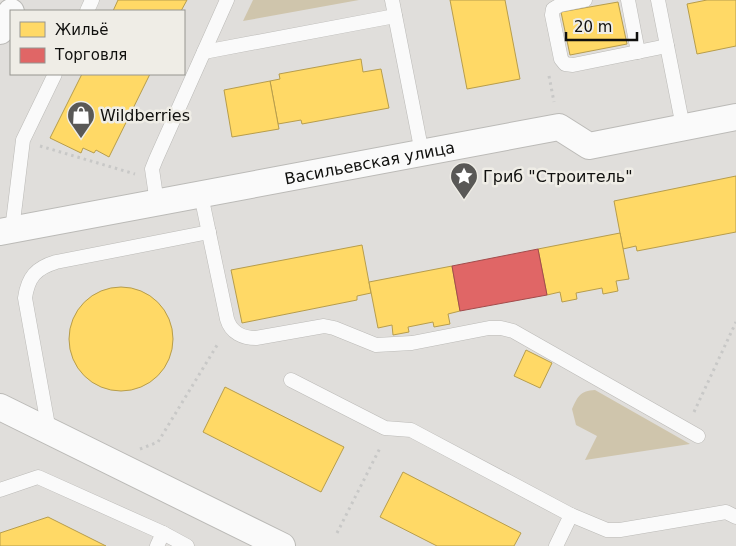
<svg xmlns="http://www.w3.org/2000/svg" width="736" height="546" font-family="'DejaVu Sans',sans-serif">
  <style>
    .green { fill: #cfc5ac }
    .homes { fill: #ffd966; stroke: #b79d4c }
    .shops { fill: #e06666; stroke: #a24c4c }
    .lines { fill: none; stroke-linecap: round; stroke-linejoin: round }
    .lane-casing { stroke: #bbbab7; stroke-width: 15 }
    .street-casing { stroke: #bbbab7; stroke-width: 28 }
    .path { stroke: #c8c8c7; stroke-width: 3; stroke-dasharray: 2.5 4; stroke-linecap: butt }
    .lane { stroke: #fafafa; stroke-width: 14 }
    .street { stroke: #fafafa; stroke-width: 26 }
    .labels { text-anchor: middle; stroke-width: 5; stroke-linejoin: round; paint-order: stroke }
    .poi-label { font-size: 16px; fill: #10100e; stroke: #efede6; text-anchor: start }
    .street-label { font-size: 16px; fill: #10100e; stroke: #efede6 }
  </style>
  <rect width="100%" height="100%" fill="#e0dedb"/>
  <g class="green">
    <polygon points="253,0 359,0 243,21"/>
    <path d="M595,390L690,444L585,460L597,436L576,425L572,409C578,396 580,391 595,390Z"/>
  </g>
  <g class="homes">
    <polygon points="118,0 187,0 181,11 113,11"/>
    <polygon points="450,0 505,0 520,79 467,89"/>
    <polygon points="707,0 736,0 736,46 697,54 687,4"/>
    <polygon points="618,2 627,44 570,55 561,12"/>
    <polygon points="361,59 363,72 381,69 389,108 302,124 301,120 278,124 270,81 280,79 279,74"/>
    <polygon points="82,74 150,74 109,157 96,150 94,153 83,148 81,153 50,138"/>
    <polygon points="270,81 279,129 232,137 224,90"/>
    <polygon points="736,176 736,232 637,251 636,246 623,249 614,201"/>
    <polygon points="620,233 629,279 616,281 618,291 603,294 602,288 576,293 577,299 562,302 560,292 547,295 538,249"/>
    <polygon points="362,245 371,293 357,296 357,300 242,323 231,270"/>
    <polygon points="452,266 460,311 448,314 450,324 434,327 433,322 408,327 409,332 393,335 392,325 378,328 369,282"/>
    <circle cx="121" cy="339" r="52"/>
    <polygon points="526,350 552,363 540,388 514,376"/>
    <polygon points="225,387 344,447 321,492 203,432"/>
    <polygon points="403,472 521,533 514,546 437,546 380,517"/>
    <polygon points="48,517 106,546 0,546 0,533"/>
  </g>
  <polygon class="shops" points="538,249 547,295 460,311 452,266"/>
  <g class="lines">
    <g class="lane-casing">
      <g id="lane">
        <polyline points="392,0 422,153"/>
        <polyline points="585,0 560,5 553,9 552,15 561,59 565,64 573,65 667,46"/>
        <polyline points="628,0 638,52"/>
        <polyline points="658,0 683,127"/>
        <polyline points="87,11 92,0"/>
        <polyline points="204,52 395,16"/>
        <path d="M201,195L227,319C231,333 243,338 256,338L324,326L334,328L376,345L412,343L489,328H501L513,331L698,436"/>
        <polyline points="157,203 152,169 156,159 227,0"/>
        <polyline points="12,230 23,140 55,74"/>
        <polyline points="291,380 385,428 411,430 571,515 556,546"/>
        <path d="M49,431L25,298C28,277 36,268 56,262L209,232"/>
        <polyline points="0,490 38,477 163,533 157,546"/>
        <polyline points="571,515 607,530 620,530 726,512 736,517"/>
        <polyline points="163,533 187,546"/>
      </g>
    </g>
    <g class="street-casing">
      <g id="street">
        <polyline points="0,31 11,12"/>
        <path id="s1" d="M0,232L559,127L589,146L736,117"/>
        <polyline points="0,407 282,546"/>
      </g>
    </g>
    <g class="path">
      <polyline points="549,76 554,102"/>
      <polyline points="40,146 135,174"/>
      <polyline points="694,412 736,322"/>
      <polyline points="140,449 158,442 219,342"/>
      <polyline points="337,533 381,446"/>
    </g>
    <use href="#lane" class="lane"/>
    <use href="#street" class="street"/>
  </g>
  <defs>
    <g id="shop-pin" transform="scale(1.4375)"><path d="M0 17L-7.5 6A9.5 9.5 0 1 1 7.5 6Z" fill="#595856" stroke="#efede6"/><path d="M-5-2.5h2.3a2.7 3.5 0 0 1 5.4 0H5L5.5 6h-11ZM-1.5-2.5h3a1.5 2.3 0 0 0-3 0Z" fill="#fff"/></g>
    <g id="sight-pin" transform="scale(1.4375)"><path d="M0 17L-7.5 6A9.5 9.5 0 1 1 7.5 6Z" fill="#595856" stroke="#efede6"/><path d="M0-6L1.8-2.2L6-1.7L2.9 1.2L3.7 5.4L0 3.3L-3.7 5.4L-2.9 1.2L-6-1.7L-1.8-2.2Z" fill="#fff"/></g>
  </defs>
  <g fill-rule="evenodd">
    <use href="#shop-pin" x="81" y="115"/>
    <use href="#sight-pin" x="464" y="176"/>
  </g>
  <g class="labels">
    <g class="poi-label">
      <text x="100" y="121">Wildberries</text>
      <text x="483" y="182">Гриб "Строитель"</text>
    </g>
    <g class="street-label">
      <text dy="6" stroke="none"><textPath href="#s1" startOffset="376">Васильевская улица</textPath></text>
    </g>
  </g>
  <rect x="10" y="10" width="175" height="65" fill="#efede6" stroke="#969590"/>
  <rect x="20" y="22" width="25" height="15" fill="#ffd966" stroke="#969590"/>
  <text x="55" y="35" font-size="15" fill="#10100e">Жильё</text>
  <rect x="20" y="48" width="25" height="15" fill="#e06666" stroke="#969590"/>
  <text x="55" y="60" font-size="15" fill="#10100e">Торговля</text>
  <path d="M566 32v8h71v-8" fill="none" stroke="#10100e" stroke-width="2.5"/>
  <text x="574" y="32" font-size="15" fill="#10100e" stroke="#efede6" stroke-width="4" paint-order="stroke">20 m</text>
</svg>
